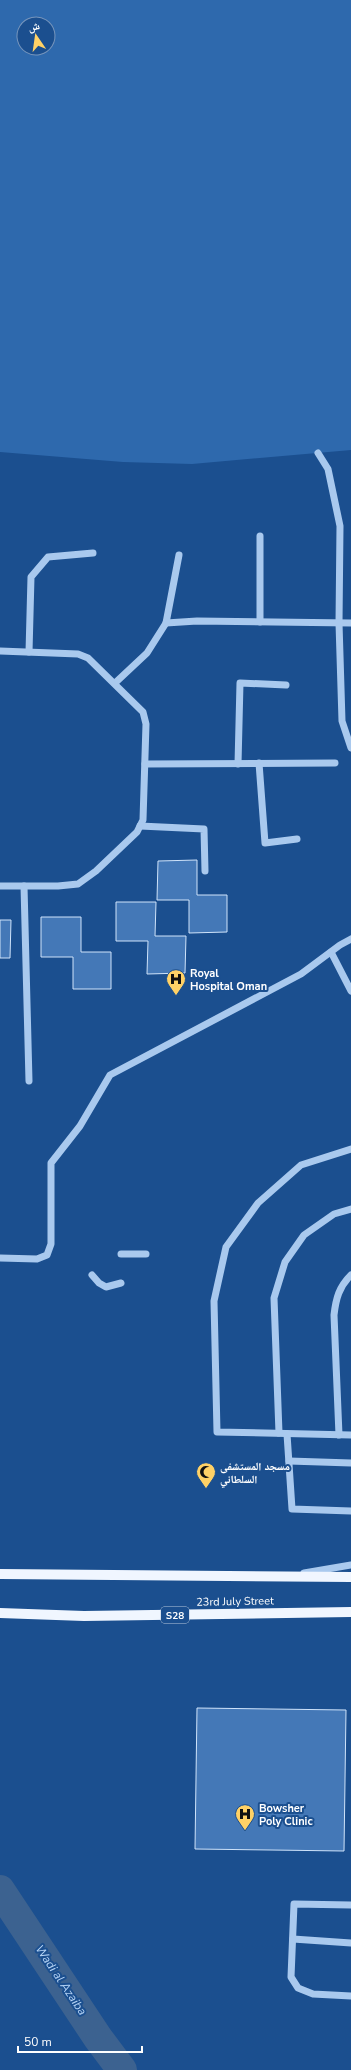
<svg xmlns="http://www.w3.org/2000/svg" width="351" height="2070" font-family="'Nunito Sans','Noto Naskh Arabic',sans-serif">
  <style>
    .green { fill: #2e69ad; fill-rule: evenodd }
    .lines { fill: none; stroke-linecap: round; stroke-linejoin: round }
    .river { stroke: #3c6290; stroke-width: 30 }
    .building { fill: #4478b7; stroke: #cfe3fa }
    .minor { stroke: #a9c9ee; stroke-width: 7 }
    .major { stroke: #f0f6ff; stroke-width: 10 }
    .labels { text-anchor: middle; stroke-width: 4; stroke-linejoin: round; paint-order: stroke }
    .shield { fill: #1b4f8f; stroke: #bbcadd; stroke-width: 1 }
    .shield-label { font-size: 10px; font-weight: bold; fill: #fff }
    .poi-label { font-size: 11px; font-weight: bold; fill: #fff; stroke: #1b4f8f; text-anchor: start }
    .street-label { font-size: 11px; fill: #fff; stroke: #1b4f8f }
    .water-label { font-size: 12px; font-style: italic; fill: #b5d3f5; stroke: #1b4f8f }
  </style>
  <rect width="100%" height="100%" fill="#1b4f8f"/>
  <path class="green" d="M0,0H351V450L192,464L123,462L0,452ZM24,24H48V48H24Z"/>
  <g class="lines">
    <polyline class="river" points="0,1890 98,2038 122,2070"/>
  </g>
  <g class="building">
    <polygon points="197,860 197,895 227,895 227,932 189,933 189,900 157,900 158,861"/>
    <polygon points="116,902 156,902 155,936 186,936 185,973 147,974 148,941 116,941"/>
    <polygon points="41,917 81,917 81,952 111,952 111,989 73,989 73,957 41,957"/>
    <polygon points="0,920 11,920 10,958 0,958"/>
    <polygon points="197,1708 346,1710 344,1851 195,1849"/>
  </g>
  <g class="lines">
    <g class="minor">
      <polyline points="318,453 328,469 340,526 339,623 342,721 351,748"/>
      <polyline points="260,536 260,622"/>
      <polyline points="166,623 197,621 351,623"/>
      <polyline points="0,651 78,654 88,658 143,712 146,724 143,820 137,832 96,871 78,884 58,886 0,886"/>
      <polyline points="29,652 31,577 48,557 93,553"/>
      <polyline points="115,683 147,653 166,623 179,555"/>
      <polyline points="259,763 265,843 297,839"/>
      <polyline points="145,764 335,763"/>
      <polyline points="238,764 240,683 286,685"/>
      <polyline points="140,826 204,829 205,871"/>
      <polyline points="24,886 29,1081"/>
      <polyline points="331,952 351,991"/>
      <polyline points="351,1149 301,1165 258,1203 226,1247 214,1301 217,1432 351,1435"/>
      <polyline points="121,1254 146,1254"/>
      <polyline points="0,1258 37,1259 47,1255 51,1244 51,1163 80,1126 110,1075 301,974 340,945 351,939"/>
      <polyline points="92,1275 99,1283 106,1287 121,1283"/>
      <polyline points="279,1433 274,1298 285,1262 304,1235 334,1214 351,1209"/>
      <polyline points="287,1434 292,1509 351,1511"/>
      <path d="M339,1435L334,1315C336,1298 339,1287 351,1275"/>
      <polyline points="289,1461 351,1463"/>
      <polyline points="304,1573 351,1565"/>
      <polyline points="351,1905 294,1904 291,1977 298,1988 313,1994 351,1996"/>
      <polyline points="293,1939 351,1943"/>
    </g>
    <g class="major">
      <polyline points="0,1574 351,1577"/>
      <polyline points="0,1613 84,1616 351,1612"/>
    </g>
  </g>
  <defs>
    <g id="hospital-pin" transform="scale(1)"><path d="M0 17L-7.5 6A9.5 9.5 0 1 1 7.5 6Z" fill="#ffd166" stroke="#1b4f8f"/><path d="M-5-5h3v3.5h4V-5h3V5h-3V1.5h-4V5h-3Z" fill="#111"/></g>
    <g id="mosque-pin" transform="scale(1)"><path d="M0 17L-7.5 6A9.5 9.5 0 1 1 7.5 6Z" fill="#ffd166" stroke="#1b4f8f"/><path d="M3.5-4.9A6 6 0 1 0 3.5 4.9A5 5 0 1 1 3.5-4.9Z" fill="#111"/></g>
  </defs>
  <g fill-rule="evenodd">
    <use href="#hospital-pin" x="176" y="979"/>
    <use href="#mosque-pin" x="206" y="1472"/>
    <use href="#hospital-pin" x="245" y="1814"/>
  </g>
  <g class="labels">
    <rect class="shield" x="161" y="1607" width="28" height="16" rx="3"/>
    <g class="shield-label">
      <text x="175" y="1619">S28</text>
    </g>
    <g class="poi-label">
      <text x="190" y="977">Royal<tspan x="190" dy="13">Hospital Oman</tspan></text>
      <text x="220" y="1470">مسجد المستشفى<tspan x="220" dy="13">السلطاني</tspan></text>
      <text x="259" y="1812">Bowsher<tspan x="259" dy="13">Poly Clinic</tspan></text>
    </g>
    <g class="street-label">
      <text transform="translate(235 1601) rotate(-1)" y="4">23rd July Street</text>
    </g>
    <g class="water-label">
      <text transform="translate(61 1980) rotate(56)" y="4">Wadi al Azaiba</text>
    </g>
  </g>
  <g transform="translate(36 36) rotate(347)"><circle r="19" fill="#1b4f8f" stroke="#7695bc"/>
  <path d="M0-3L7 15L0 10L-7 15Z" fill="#ffd166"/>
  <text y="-6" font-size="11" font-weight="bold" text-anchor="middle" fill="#ffffff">ش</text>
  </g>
  <path d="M18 2046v6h124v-6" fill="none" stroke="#ffffff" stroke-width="2"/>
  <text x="24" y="2046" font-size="12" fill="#ffffff" stroke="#1b4f8f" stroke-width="3" paint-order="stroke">50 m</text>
</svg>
